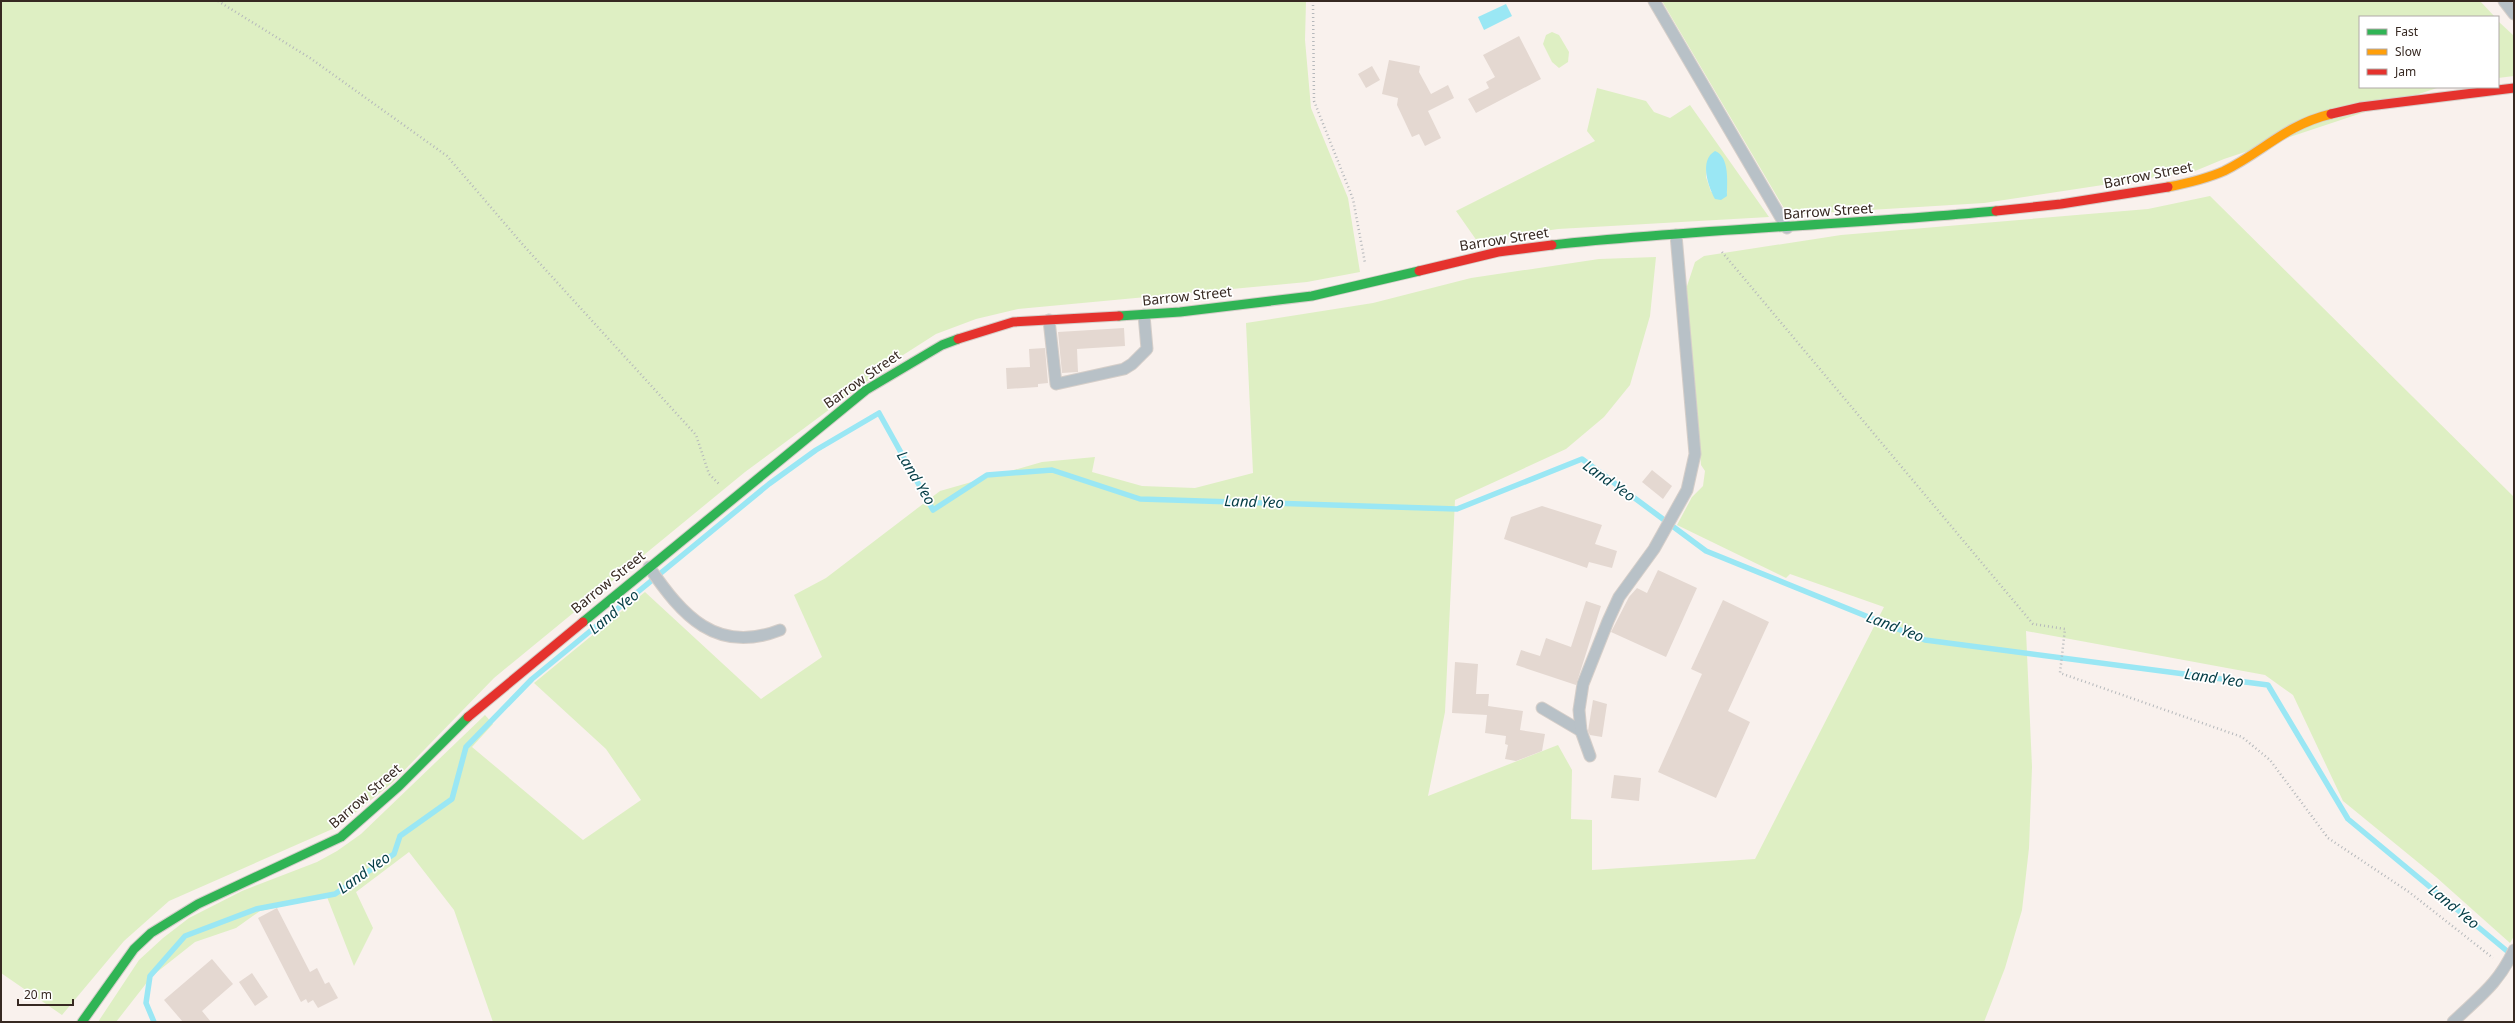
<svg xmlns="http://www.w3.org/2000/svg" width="2515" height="1023" font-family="'Noto Sans',sans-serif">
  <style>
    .green { fill: #deefc3; fill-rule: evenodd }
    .water { fill: #9ae7f4 }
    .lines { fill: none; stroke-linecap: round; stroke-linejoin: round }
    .stream { stroke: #9ae7f4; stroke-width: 5.5 }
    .building { fill: #e4d8d1 }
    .lane-casing { stroke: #d5cec9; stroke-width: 13 }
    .fast-casing { stroke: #d5cec9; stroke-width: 11 }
    .slow-casing { stroke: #d5cec9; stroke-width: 11 }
    .jam-casing { stroke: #d5cec9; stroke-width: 11 }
    .path { stroke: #b5b8bb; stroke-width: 2.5; stroke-dasharray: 1 3; stroke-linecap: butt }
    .lane { stroke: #b8c1c7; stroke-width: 11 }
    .fast { stroke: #30b455; stroke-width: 9 }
    .slow { stroke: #ff9f0a; stroke-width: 9 }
    .jam { stroke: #e5322d; stroke-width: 9 }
    .labels { text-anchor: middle; stroke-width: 3.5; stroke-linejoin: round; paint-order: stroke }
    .street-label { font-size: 14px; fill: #372922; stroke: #fff }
    .water-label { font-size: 15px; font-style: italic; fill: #043c45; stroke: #fff }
  </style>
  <rect width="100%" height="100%" fill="#f9f1ed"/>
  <g class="green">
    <polygon points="1,1 1306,1 1305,40 1311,108 1348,198 1360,272 1307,282 1018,309 976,319 936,334 900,357 745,472 494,678 391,784 337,827 169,901 124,941 62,1015 1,973"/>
    <polygon points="1662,1 2480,1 2495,17 2360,17 2360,87 2440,87 2224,159 2195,171 1984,203 1788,215"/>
    <polygon points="2498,21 2514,36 2514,76 2498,78"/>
    <polygon points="1552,32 1559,35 1569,52 1568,62 1559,68 1552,62 1543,44 1546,35"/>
    <path d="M1597,88L1646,101L1654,112L1670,118L1690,105L1769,217L1558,229L1477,241L1456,211L1595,141L1587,131ZM1707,164L1726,174L1727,193L1711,192L1706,177Z"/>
    <polygon points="2210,196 2514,497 2514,936 2510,943 2436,877 2343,801 2293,695 2265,675 2026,631 2032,767 2029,848 2022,910 2005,968 1984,1022 493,1022 454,910 409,852 356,892 373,928 354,966 327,897 260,911 236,928 195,942 152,976 116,1022 98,1022 139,960 163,938 189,918 242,891 317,862 337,851 361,834 485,715 493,724 472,747 583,840 641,800 606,749 534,683 645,592 761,699 822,657 794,595 826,578 940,491 1042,462 1095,457 1092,472 1142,486 1195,488 1253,473 1246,323 1373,303 1471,278 1599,259 1656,257 1650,316 1630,385 1604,417 1566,449 1455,500 1445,712 1428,796 1558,745 1572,770 1571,819 1592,820 1592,870 1755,859 1884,607 1790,574 1786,578 1677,525 1692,497 1703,486 1705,471 1701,465 1686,289 1695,262 1704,256 1841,235 2148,209"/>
  </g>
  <g class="water">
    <polygon points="1506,4 1512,16 1484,30 1478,17"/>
    <path d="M1715,151C1730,157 1727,182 1727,196L1721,200L1715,199C1708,186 1699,160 1715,151Z"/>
  </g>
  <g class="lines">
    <polyline class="stream" points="154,1022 146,1003 150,976 185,936 256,909 335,894 394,854 400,836 452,799 466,747 532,679 769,484 816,450 879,413 933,510 987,475 1052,470 1140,499 1457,509 1582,459 1706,551 1925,640 2268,685 2348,819 2513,956"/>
  </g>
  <g class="building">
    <polygon points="1519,36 1541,79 1476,113 1468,99 1489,88 1486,82 1495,77 1483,55"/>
    <polygon points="1389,60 1420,66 1419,72 1431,94 1448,85 1454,98 1428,111 1441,138 1425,146 1419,134 1412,137 1397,105 1398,98 1382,94"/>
    <polygon points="1372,66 1380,80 1366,88 1358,74"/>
    <polygon points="1124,328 1125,346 1077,349 1078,372 1062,373 1058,332"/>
    <polygon points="1045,348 1048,383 1038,384 1038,387 1007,389 1006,368 1030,367 1029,349"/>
    <polygon points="1652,470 1672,486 1663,499 1642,482"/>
    <polygon points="1542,506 1602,525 1595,544 1617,551 1612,568 1589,562 1587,568 1504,539 1511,517"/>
    <polygon points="1658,570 1697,588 1666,657 1611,632 1629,597 1637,588 1647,593"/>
    <polygon points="1723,600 1769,622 1728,711 1750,722 1716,798 1658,772 1702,674 1691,669"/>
    <polygon points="1586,601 1601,606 1576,685 1516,665 1521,650 1540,656 1546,638 1571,647"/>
    <polygon points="1455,662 1478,664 1476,694 1489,694 1488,706 1523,711 1520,730 1545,734 1542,751 1516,761 1505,759 1508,745 1505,744 1506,736 1485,733 1487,715 1452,713"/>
    <polygon points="1593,700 1607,704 1602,737 1590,735 1588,731"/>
    <polygon points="1614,775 1641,778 1639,801 1611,798"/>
    <polygon points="277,908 310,972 317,968 325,984 329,982 338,998 318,1008 313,1000 308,1003 306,999 301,1002 258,918"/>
    <polygon points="212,959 233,984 202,1011 211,1022 183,1022 164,1000"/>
    <polygon points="252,973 268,997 255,1006 239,982"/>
  </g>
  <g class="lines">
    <g class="lane-casing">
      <g id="lane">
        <polyline points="1654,1 1787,228"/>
        <polyline points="2504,1 2514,14"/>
        <polyline points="1049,320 1056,384 1124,369 1132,364 1147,349 1144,315"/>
        <path d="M649,567C682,615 716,655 780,630"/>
        <polyline points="1542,708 1581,731"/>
        <polyline points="1590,756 1581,731 1579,710 1583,684 1608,621 1619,597 1654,549 1687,490 1695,454 1676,235"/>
        <path d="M2453,1022C2480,996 2498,984 2514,950"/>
      </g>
    </g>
    <g class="fast-casing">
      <g id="fast">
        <path d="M1552,245C1699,229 1848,225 1996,211"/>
        <polyline points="1119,316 1180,312 1312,296 1419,271"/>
        <polyline points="583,622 866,390 942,345 958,339"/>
        <polyline points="82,1022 134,949 151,933 198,904 341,837 399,786 468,717"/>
      </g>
    </g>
    <g class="slow-casing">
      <path id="slow" d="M2168,187C2188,183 2206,179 2224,171C2263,152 2285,125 2331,114"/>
    </g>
    <g class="jam-casing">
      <g id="jam">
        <polyline points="2331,114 2361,107 2514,88"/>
        <polyline points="1996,211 2061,204 2168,187"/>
        <polyline points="1419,271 1498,252 1552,245"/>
        <polyline points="958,339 1013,322 1119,316"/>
        <polyline points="468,717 583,622"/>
      </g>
    </g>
    <g class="path">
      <polyline points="218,1 310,58 447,156 524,246 696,435 709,474 719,484"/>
      <polyline points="1313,1 1314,101 1353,199 1365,263"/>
      <polyline points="1722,252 2033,624 2065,629 2060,673 2242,737 2270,760 2328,838 2409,892 2493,958"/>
    </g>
    <use href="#lane" class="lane"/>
    <use href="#fast" class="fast"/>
    <use href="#slow" class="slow"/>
    <use href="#jam" class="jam"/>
  </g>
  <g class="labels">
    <g class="street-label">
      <text transform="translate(2148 175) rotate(-11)" y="5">Barrow Street</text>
      <text transform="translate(1828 211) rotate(-4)" y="5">Barrow Street</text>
      <text transform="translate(1504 239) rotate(-9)" y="5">Barrow Street</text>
      <text transform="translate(1187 296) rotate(-6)" y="5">Barrow Street</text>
      <text transform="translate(862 379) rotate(-35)" y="5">Barrow Street</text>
      <text transform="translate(608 582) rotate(-39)" y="5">Barrow Street</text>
      <text transform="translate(365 796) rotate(-41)" y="5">Barrow Street</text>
    </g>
    <g class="water-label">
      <text transform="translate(916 478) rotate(59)" y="5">Land Yeo</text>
      <text transform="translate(1609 481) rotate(35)" y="5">Land Yeo</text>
      <text transform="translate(1254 502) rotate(2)" y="5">Land Yeo</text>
      <text transform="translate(614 612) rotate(-40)" y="5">Land Yeo</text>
      <text transform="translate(1895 627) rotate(21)" y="5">Land Yeo</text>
      <text transform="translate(2214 678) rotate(8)" y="5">Land Yeo</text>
      <text transform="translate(364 873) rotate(-35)" y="5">Land Yeo</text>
      <text transform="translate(2454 907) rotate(39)" y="5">Land Yeo</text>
    </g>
  </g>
  <rect width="2515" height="1023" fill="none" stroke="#372922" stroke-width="4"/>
  <rect x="2359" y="16" width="140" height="72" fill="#ffffff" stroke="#afa9a7"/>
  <rect x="2367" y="29" width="20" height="6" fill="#30b455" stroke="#afa9a7"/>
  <text x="2395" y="36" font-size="12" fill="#372922">Fast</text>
  <rect x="2367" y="49" width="20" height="6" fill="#ff9f0a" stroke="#afa9a7"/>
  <text x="2395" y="56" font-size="12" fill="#372922">Slow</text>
  <rect x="2367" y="69" width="20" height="6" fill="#e5322d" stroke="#afa9a7"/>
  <text x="2395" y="76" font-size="12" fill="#372922">Jam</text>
  <path d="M18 999v6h55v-6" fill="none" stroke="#372922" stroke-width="2"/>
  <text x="24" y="999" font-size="12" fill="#372922" stroke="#ffffff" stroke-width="3" paint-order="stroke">20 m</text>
</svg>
